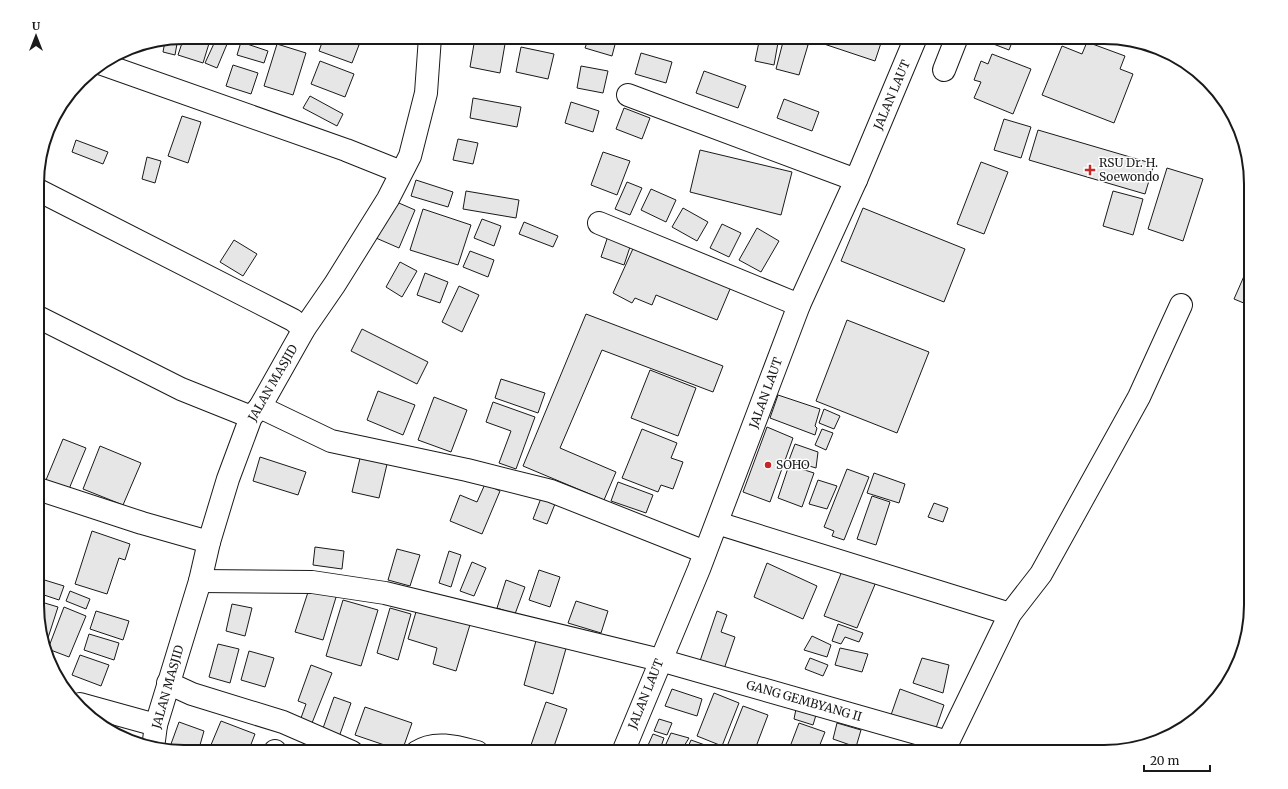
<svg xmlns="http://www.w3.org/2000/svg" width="1288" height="789" font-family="Merriweather,serif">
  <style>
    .building { fill: #e6e6e6; stroke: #1a1a1a }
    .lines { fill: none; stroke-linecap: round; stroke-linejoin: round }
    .minor-casing { stroke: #1a1a1a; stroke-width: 24 }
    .minor { stroke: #fff; stroke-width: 22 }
    .poi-dot { fill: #c62828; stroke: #fff; stroke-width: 1.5 }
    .labels { text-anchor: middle; stroke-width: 3; stroke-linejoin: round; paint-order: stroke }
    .street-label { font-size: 12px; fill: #1a1a1a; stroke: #fff }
    .poi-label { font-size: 12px; fill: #1a1a1a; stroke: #fff; text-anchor: start }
    .rim { fill: none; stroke: #1a1a1a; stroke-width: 2 }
  </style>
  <rect width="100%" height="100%" fill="#fff"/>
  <g class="building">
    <polygon points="184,37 211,37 203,63 178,55"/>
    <polygon points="217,37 230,37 217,68 205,63"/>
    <polygon points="324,37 336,37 359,45 352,63 319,51"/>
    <polygon points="589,37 617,37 612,56 585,48"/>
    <polygon points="760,37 779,37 774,65 755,61"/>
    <polygon points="806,37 883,37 875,61 806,38"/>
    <polygon points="975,37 1014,37 1009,50"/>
    <polygon points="178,38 175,55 163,52 165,41"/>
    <polygon points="475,38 505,44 500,73 470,67"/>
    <polygon points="784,38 808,45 799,75 776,69"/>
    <polygon points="241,42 268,51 264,63 237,55"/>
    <polygon points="1087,42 1125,56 1120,69 1133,74 1114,123 1042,95 1062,46 1082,54"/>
    <polygon points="277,44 306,53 293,95 264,86"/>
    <polygon points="521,47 554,54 548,79 516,72"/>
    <polygon points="641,53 672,62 666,83 635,74"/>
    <polygon points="992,54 1031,69 1013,114 974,98 981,82 974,80 981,61 988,64"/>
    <polygon points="320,61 354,74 345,97 311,84"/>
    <polygon points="233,65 258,73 251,94 226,86"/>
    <polygon points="581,66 608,71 603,93 577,88"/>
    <polygon points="704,71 746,86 738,108 696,93"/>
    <polygon points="310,96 343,114 337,126 303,108"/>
    <polygon points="473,98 521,107 517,127 470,118"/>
    <polygon points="784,99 819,112 812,131 777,118"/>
    <polygon points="571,102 599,111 593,132 565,123"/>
    <polygon points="624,108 650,118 642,139 616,129"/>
    <polygon points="182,116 201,122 188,163 168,156"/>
    <polygon points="1004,119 1031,127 1021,158 994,150"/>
    <polygon points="1038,130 1154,164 1145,194 1029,160"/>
    <polygon points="458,139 478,143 473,164 453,160"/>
    <polygon points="76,140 108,152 103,164 72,152"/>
    <polygon points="700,150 792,172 781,215 690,192"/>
    <polygon points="603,152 630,161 617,195 591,185"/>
    <polygon points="147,157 161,161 155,183 142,179"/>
    <polygon points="981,162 1008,172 984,234 957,224"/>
    <polygon points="1167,168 1203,179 1183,241 1148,229"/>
    <polygon points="416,180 453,192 448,207 411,196"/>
    <polygon points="627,182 642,188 630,215 615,209"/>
    <polygon points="651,189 676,200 666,222 641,210"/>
    <polygon points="466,191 519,200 516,218 463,209"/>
    <polygon points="1113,191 1143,199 1133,235 1103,226"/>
    <polygon points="392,200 415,210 399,248 376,238"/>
    <polygon points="683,208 708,222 697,241 672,227"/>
    <polygon points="863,208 965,249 944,302 841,261"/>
    <polygon points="423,209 471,225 458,265 410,250"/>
    <polygon points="482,219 501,226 494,246 474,238"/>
    <polygon points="524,222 558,236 553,247 519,234"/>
    <polygon points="722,224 741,233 729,257 710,248"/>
    <polygon points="757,228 779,241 761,272 739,260"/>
    <polygon points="609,233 632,241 624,265 601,257"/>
    <polygon points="234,240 257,254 243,276 220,262"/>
    <polygon points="636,242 733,282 717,320 656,295 652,305 635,298 632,303 613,293"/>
    <polygon points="470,251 494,260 488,277 463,267"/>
    <polygon points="400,262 417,271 402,297 386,287"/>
    <polygon points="1248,267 1251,268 1251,306 1234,299"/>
    <polygon points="425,273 448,282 440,303 417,295"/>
    <polygon points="459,286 479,295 462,332 442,322"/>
    <polygon points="586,314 723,366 713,392 602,350 560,448 616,472 604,500 523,466"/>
    <polygon points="847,320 929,352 897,433 816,401"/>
    <polygon points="362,329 428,362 417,384 351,351"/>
    <polygon points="650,370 696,388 678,436 631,418"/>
    <polygon points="501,379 545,393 538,413 495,398"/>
    <polygon points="378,391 415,405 403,435 367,420"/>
    <polygon points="778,395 820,409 815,426 817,428 815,435 770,418"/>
    <polygon points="434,397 467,410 451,452 418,440"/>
    <polygon points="493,402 535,417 516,469 499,463 511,431 486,422"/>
    <polygon points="824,409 840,416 834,429 819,423"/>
    <polygon points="767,427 793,438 770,502 743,492"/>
    <polygon points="642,429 677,443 671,458 683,462 673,489 661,485 658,492 622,478"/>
    <polygon points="822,429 833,433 826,450 815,445"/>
    <polygon points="63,439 86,448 69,489 46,480"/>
    <polygon points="795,444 818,452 816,468 789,460"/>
    <polygon points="100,446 141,463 123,505 83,489"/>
    <polygon points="361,454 388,460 379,498 352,492"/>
    <polygon points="260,457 306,472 298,495 253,481"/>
    <polygon points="789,465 814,473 802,507 778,498"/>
    <polygon points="847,469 869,477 844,540 832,536 834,531 824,527"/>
    <polygon points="874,473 905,484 899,503 867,493"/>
    <polygon points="818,480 837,486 827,509 809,504"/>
    <polygon points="618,482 653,495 646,513 611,501"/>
    <polygon points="485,484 500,491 482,534 450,521 460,495 477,502"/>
    <polygon points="543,493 557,499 547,524 533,519"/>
    <polygon points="872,496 890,502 876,545 857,539"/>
    <polygon points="934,503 948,508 943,522 928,517"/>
    <polygon points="92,531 130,544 125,560 119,558 107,594 75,584"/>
    <polygon points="315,547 344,551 342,569 313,565"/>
    <polygon points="397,549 420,555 410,586 388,580"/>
    <polygon points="449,551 461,555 451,587 439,583"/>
    <polygon points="472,562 486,568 474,596 460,591"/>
    <polygon points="767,563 817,586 803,619 754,597"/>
    <polygon points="844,566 878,577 857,628 824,616"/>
    <polygon points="539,570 560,577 550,607 529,600"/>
    <polygon points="38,578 64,586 59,600 38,593"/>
    <polygon points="506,580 525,587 515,614 497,608"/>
    <polygon points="310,586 337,594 323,640 295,632"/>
    <polygon points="70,591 90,599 86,609 66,601"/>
    <polygon points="343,600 378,610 361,666 326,656"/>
    <polygon points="38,601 58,607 46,644 38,624"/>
    <polygon points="576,601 608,611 601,633 568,623"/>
    <polygon points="232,604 252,608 245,636 226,631"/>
    <polygon points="418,605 472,618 456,671 433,664 437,648 408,639"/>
    <polygon points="64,607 86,616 69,657 48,649"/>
    <polygon points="390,608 411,614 398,660 377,653"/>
    <polygon points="96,611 129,621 123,640 90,629"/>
    <polygon points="717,611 727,615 721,632 735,637 724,669 700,661"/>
    <polygon points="838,624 863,633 859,642 845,637 841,644 832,641"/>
    <polygon points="89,634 119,643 114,660 84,650"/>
    <polygon points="812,636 831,645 827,657 804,650"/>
    <polygon points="537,637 567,645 553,694 524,685"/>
    <polygon points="218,644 239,649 230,683 209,677"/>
    <polygon points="840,648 868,654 862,672 835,665"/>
    <polygon points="249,651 274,658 265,687 241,680"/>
    <polygon points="80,655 109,665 101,686 72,675"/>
    <polygon points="810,658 828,665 823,676 805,669"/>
    <polygon points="922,658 949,665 943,693 913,683"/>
    <polygon points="311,665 332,673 312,723 301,718 306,704 298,701"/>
    <polygon points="672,689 702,699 697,716 665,706"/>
    <polygon points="900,689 944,705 935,731 891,715"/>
    <polygon points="714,693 739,703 722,746 697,736"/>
    <polygon points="334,697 351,703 339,737 322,731"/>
    <polygon points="546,702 567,709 552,752 531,745"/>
    <polygon points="743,706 768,715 754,752 732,752 726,749"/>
    <polygon points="365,707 412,723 402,751 355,735"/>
    <polygon points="796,709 816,715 813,725 794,719"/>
    <polygon points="659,719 672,723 667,735 654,731"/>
    <polygon points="221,721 255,734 248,752 208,752"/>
    <polygon points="179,722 204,731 198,752 171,744"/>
    <polygon points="799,723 825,732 817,752 788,752"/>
    <polygon points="837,723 861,730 856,747 833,739"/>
    <polygon points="671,733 689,738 681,751 666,744"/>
    <polygon points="653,734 664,738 659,752 645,752"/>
    <polygon points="691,740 705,745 703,752 686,752"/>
  </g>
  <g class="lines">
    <g class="minor-casing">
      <g id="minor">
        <polyline points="102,64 346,150 401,172"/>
        <polyline points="944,70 957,37"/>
        <polyline points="628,95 856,180"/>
        <polyline points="38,190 293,320 304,329"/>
        <polyline points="599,223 799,305"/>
        <polyline points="38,317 181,389 251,417"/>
        <polyline points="260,407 331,441 467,470 551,491 705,552"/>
        <polyline points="38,489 142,523 209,542"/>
        <polyline points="717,523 1010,614"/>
        <polyline points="200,581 312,582 385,593 660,660 948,742"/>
        <polyline points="168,683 192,694 283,722 352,752"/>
        <polyline points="80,704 156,725"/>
        <polyline points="153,748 156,725 200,581 209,542 228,479 251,417 260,407 304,329 335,284 388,199 410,156 426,93 430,37"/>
        <polyline points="275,752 275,751"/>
        <path d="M417,752C435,740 458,747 477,752"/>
        <polyline points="623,752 699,569 799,305 856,180 916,37"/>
        <polyline points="945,752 948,742 1010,614 1041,574 1139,397 1181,305"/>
      </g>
    </g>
    <use href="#minor" class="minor"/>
  </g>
  <g class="poi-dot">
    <path d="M1088 164h4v4h4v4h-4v4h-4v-4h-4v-4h4z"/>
    <circle cx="768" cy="465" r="4"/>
  </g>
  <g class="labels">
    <g class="street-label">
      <text transform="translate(892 95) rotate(-67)" y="4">JALAN LAUT</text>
      <text transform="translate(273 383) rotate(-60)" y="4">JALAN MASJID</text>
      <text transform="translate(766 393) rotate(-70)" y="4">JALAN LAUT</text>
      <text transform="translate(168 687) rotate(-74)" y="4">JALAN MASJID</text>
      <text transform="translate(646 694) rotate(-68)" y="4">JALAN LAUT</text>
      <text transform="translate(804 701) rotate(16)" y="4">GANG GEMBYANG II</text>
    </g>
    <g class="poi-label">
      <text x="1099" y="167">RSU Dr. H.<tspan x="1099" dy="14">Soewondo</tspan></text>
      <text x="776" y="469">SOHO</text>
    </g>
  </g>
  <path d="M0 0H1288V789H0ZM184 44H1104A140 140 0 0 1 1244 184V605A140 140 0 0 1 1104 745H184A140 140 0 0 1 44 605V184A140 140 0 0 1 184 44Z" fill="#fff" fill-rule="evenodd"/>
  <path class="rim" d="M184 44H1104A140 140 0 0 1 1244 184V605A140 140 0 0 1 1104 745H184A140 140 0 0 1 44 605V184A140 140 0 0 1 184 44Z"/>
  <g transform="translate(36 36)" stroke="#ffffff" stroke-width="3" paint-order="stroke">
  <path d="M0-3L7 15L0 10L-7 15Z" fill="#1a1a1a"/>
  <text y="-6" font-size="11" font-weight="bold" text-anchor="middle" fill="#1a1a1a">U</text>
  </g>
  <path d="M1144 765v6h66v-6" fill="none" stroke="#1a1a1a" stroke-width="2"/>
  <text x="1150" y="765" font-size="12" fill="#1a1a1a" stroke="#ffffff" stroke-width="3" paint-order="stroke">20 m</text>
</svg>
